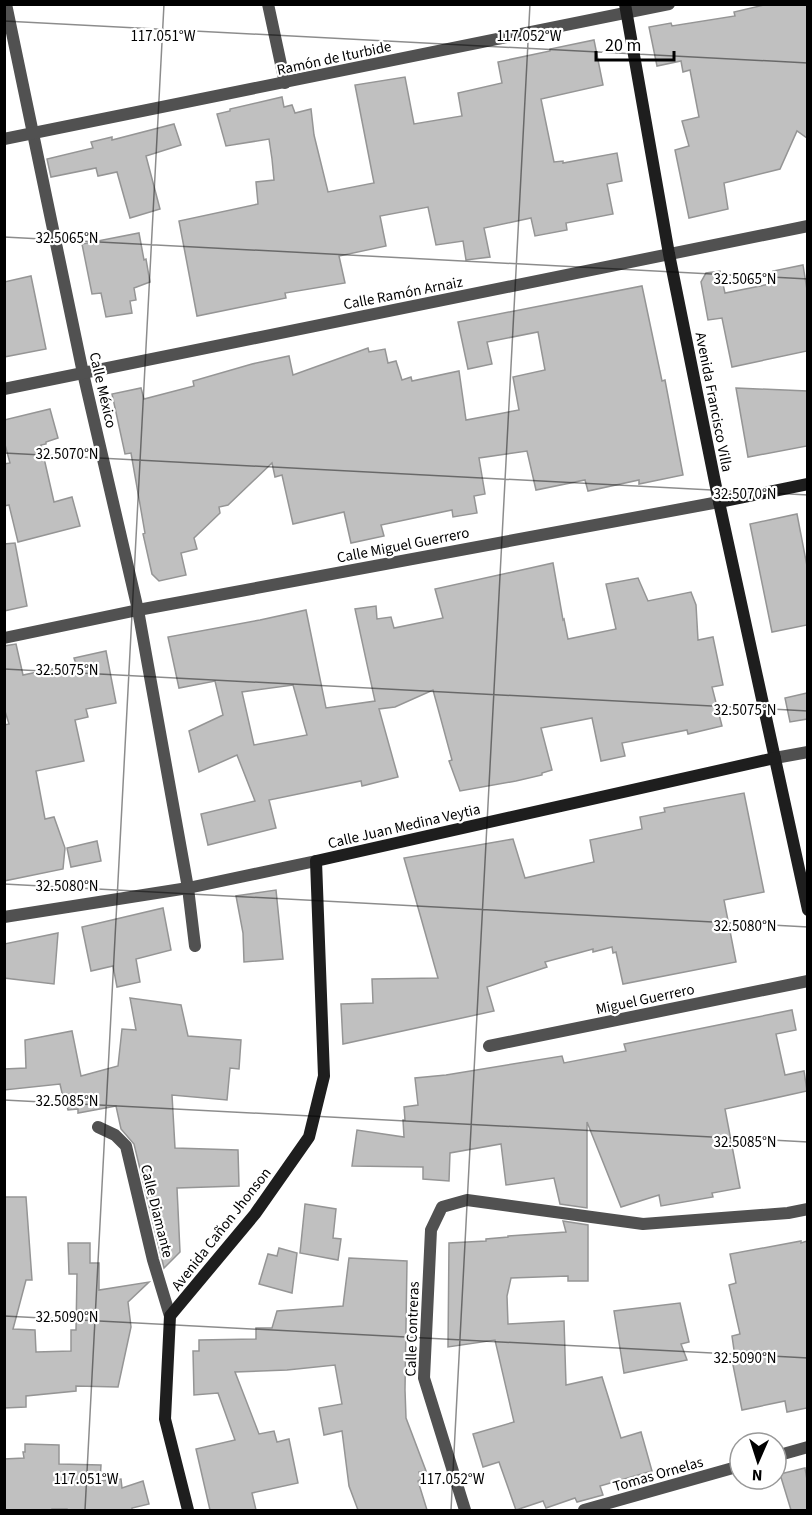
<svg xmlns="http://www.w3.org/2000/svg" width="812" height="1515" font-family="'Source Sans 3',sans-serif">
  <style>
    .building { fill: #c0c0c0; stroke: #959595; stroke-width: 1.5; fill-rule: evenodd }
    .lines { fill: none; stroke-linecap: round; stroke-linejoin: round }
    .street { stroke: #515151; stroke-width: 12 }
    .secondary { stroke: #1e1e1e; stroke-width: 12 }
    .ticks { fill: none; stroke: #000; stroke-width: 1.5; stroke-opacity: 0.45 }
    .labels { text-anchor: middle; stroke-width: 4.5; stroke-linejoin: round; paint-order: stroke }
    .street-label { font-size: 15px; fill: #000; stroke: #fff }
    .ticks-label { font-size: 15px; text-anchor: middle; fill: #000; stroke: #fff; stroke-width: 4.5; stroke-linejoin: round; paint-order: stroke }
  </style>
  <rect width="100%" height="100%" fill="#fff"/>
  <g class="building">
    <polygon points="768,4 807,4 807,138 797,131 780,169 724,183 728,209 689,218 675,150 689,146 682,121 699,117 690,70 683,72 681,61 657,66 649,27 671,23 672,26 735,16 734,12"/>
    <polygon points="594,40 603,85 541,99 554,162 563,161 563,163 617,153 622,181 607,184 613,214 566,223 567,230 535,236 531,218 484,228 490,257 466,260 463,241 436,245 428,207 380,216 386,246 339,256 345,283 285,293 286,298 197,316 179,221 258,204 256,182 274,180 272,159 269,139 226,146 217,114 230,111 230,109 282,97 284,107 292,105 295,113 311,109 314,135 328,192 374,183 355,85 405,77 414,124 462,116 458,93 502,83 498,62 550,51 550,49"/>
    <polygon points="174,124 181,145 146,156 160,209 130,218 117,172 98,176 96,168 51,177 47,159 93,148 91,142 112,137 112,140"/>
    <polygon points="139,233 144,260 146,259 150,282 134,288 136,300 130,301 132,313 106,317 101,293 92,294 82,244"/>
    <polygon points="803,265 807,290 807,351 732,367 722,318 708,320 701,282 706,273 720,271 725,293 770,284 768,274 773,273 773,271"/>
    <polygon points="31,276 46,349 4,357 4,282"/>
    <polygon points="642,286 662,381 665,380 683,475 639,484 639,480 588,491 585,480 536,490 527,451 479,458 485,494 474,496 477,513 453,517 452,510 381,525 384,536 351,543 344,512 293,524 282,475 275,477 272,463 228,505 219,507 220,513 194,538 197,549 181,553 186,575 159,581 152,574 143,534 145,533 131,453 125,454 112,394 141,388 144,399 194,386 193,381 252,364 289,356 293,375 368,348 369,352 385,349 388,363 396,361 402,380 411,377 412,381 459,371 466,420 519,410 513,377 545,370 538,332 487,342 492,364 468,369 458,322"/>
    <polygon points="736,388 807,391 807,446 748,457"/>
    <polygon points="50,409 58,438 46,442 46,444 41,445 54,502 72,497 80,526 18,542 9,505 4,506 4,464 10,463 4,441 4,420"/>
    <polygon points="797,514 807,566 807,625 772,632 750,524"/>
    <polygon points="15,543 27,606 4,611 4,544"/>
    <path d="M553,563L563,620L564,619L568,639L616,629L606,584L638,578L648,601L691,592L696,605L698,640L713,637L723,685L712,687L722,726L688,734L687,730L622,743L625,756L601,761L592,718L541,728L552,770L542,773V775L516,781L460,791L449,761L452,760L433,690L395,707L379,709L398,777L362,786L361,781L269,800L276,828L208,845L201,814L255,801L237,755L199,772L189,731L223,715L215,681L179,688L168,637L260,620L306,610L326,708L375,701L355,609L376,606L377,619L391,617L394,628L443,618L435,589ZM293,685L307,735L254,745L242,692Z"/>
    <polygon points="16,644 23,675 76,664 74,658 106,651 116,703 86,709 88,717 75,720 84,761 36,771 45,819 54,817 65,848 63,869 4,881 4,725 9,724 4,708 4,646"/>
    <polygon points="807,693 807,719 790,722 785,698"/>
    <polygon points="744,793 764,892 724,900 736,962 623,984 616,952 613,953 612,947 593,952 593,949 545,962 547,967 487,987 494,1011 343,1044 341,1004 373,1003 372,979 438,978 404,858 513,839 525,878 594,862 590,840 642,829 640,817 665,812 664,808"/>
    <polygon points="97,841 101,861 71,867 67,848"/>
    <polygon points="276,890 283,959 244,962 243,933 236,896"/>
    <polygon points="163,908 171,950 136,959 140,982 117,987 113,966 91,971 82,927"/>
    <polygon points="58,933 54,984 4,978 4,944"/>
    <polygon points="130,998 181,1005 188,1036 241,1040 239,1069 230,1068 227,1100 172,1095 175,1148 238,1150 239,1186 177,1188 180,1252 164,1268 134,1144 121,1129 116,1106 78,1113 78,1109 68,1110 67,1106 65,1106 60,1084 4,1090 4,1069 26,1068 25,1040 72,1031 81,1076 118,1066 122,1029 136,1030"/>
    <polygon points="792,1010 796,1030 776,1034 785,1075 804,1071 807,1091 725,1109 740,1188 712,1193 713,1197 661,1206 659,1195 621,1207 587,1122 587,1208 560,1204 554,1178 506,1185 501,1144 450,1153 449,1181 423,1179 423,1167 352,1166 357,1130 404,1137 403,1120 405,1120 404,1107 418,1105 415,1078 446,1075 562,1056 564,1063 626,1051 624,1044"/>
    <polygon points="4,1197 26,1197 32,1280 26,1280 13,1329 35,1330 36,1352 71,1351 71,1330 76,1330 77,1274 69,1274 68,1243 90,1243 90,1263 99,1263 99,1290 149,1282 128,1302 131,1327 118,1387 76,1386 76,1391 26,1396 26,1407 4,1408"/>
    <polygon points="305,1204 336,1209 333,1238 341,1239 338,1260 300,1253"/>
    <polygon points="563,1221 588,1225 588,1281 568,1281 568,1276 511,1278 507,1296 508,1324 564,1321 566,1385 602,1377 621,1438 641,1432 652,1471 600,1486 603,1495 577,1502 575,1498 546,1508 543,1501 516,1510 499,1462 483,1467 473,1434 514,1422 495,1340 448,1347 449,1243 486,1241 486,1239 508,1237 508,1236 566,1232"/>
    <polygon points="801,1241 801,1243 807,1241 807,1408 787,1412 785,1401 742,1410 733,1365 736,1364 732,1336 740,1334 729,1285 736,1283 730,1254"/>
    <polygon points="279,1248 297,1253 292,1293 259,1284 268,1254 277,1256"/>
    <polygon points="349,1258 407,1261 405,1390 406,1418 426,1471 419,1472 421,1479 418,1481 427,1510 358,1510 349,1486 342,1431 324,1435 319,1408 342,1404 335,1365 287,1370 235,1372 259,1434 274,1431 277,1442 289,1439 298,1483 252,1493 256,1510 210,1510 196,1449 235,1440 218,1393 194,1395 193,1351 199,1351 199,1340 256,1339 256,1328 272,1328 277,1311 343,1306"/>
    <polygon points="680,1303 689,1342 681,1344 687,1360 624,1373 614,1311"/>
    <polygon points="25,1444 59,1445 59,1464 101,1465 100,1481 121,1479 122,1488 143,1481 149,1504 132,1508 132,1510 67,1510 67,1509 52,1509 52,1510 4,1510 4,1459 24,1458 23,1452 25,1452"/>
    <polygon points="805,1468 807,1480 807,1510 791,1510 780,1474"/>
  </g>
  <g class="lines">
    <g class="street">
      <polyline points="6,4 83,373 138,610 188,888 195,946"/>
      <polyline points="268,4 285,83"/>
      <polyline points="4,139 669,4"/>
      <polyline points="4,389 808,226"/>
      <polyline points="4,638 138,610 719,502"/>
      <polyline points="775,758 808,752"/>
      <polyline points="4,917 188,888 316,861"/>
      <polyline points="489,1046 808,981"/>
      <polyline points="98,1127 115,1135 126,1146 153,1260 170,1316"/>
      <polyline points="776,1456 808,1447"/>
      <polyline points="465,1510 424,1378 431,1230 442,1207 467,1200 643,1224 788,1213 808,1209"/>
      <polyline points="584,1510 740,1466"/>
    </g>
    <g class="secondary">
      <polyline points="625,4 669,254 719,502 808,910"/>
      <polyline points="719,502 808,484"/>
      <polyline points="188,1510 165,1419 170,1316 255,1214 309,1137 324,1076 316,861 775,758"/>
    </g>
  </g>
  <path class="ticks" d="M4,21L808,63M4,237L808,279M4,453L808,495M4,669L808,711M4,884L808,927M4,1100L808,1142M4,1316L808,1358M85,1510L164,4M451,1510L530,4"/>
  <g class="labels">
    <g class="street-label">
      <text transform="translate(334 58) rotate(-12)" y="5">Ramón de Iturbide</text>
      <text transform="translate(403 293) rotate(-11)" y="5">Calle Ramón Arnaiz</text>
      <text transform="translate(103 390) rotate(77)" y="5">Calle México</text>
      <text transform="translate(714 402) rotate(79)" y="5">Avenida Francisco Villa</text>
      <text transform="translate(403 545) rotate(-11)" y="5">Calle Miguel Guerrero</text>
      <text transform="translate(404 826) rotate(-13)" y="5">Calle Juan Medina Veytia</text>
      <text transform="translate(645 999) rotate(-12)" y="5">Miguel Guerrero</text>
      <text transform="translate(157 1211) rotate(76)" y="5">Calle Diamante</text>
      <text transform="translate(221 1229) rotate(-52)" y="5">Avenida Cañon Jhonson</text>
      <text transform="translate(412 1329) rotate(-88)" y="5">Calle Contreras</text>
      <text transform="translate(658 1474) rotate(-16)" y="5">Tomas Ornelas</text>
    </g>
  </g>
  <g class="ticks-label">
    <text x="163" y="41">117.051°W</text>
    <text x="529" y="41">117.052°W</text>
    <text x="67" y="243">32.5065°N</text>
    <text x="745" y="284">32.5065°N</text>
    <text x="67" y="459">32.5070°N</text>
    <text x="745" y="499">32.5070°N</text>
    <text x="67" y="675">32.5075°N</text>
    <text x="745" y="715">32.5075°N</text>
    <text x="67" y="891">32.5080°N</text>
    <text x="745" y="931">32.5080°N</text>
    <text x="67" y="1106">32.5085°N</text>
    <text x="745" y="1147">32.5085°N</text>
    <text x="67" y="1322">32.5090°N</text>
    <text x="745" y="1363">32.5090°N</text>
    <text x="86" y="1484">117.051°W</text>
    <text x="452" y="1484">117.052°W</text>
  </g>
  <rect width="812" height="1515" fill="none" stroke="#000000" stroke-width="12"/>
  <g transform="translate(758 1461) rotate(183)"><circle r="28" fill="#ffffff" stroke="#999999" stroke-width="1.5"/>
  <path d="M0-4.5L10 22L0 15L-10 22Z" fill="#000000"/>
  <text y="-9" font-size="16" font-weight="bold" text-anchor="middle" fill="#000000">N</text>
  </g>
  <path d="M596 51v9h78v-9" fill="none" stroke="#000000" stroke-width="3"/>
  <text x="605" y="51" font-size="18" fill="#000000" stroke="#ffffff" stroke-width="4.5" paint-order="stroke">20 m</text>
</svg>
